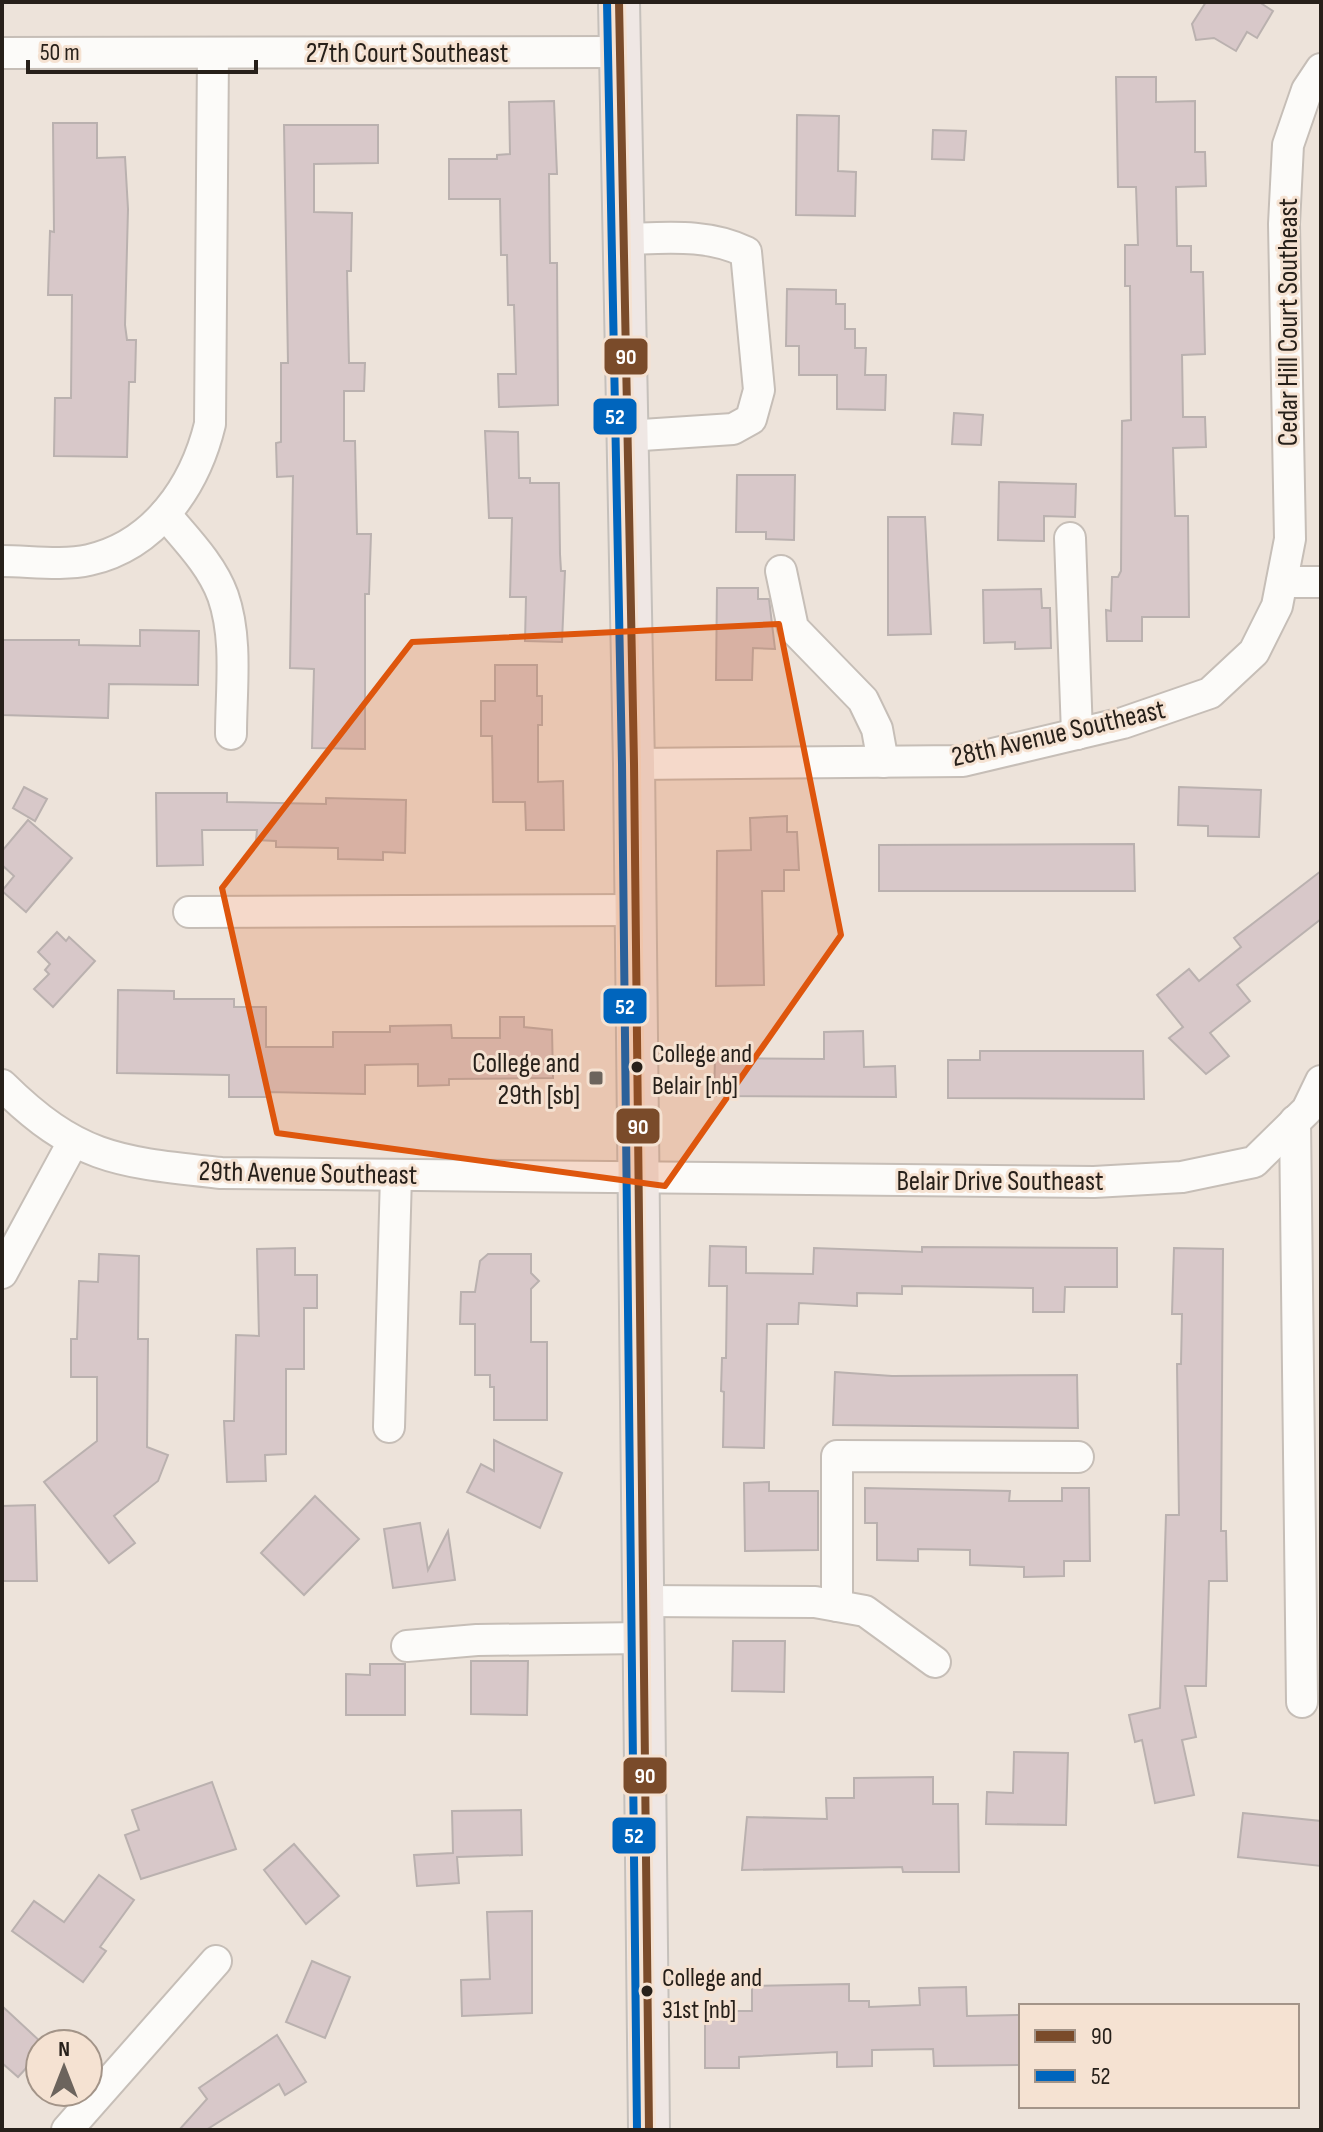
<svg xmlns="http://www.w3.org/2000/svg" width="1323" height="2132" font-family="'Sofia Sans Condensed',sans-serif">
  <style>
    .building { fill: #d8c8c9; stroke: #bab1af; stroke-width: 2 }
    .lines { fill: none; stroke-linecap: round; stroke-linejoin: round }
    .minor-casing { stroke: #c6beb7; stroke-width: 34 }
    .major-casing { stroke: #c5c0bb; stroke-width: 44 }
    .minor { stroke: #fcfbf9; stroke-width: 30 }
    .major { stroke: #efe7e4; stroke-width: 40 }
    .bus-1-casing { stroke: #f5e2d2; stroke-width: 14 }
    .bus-2-casing { stroke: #f5e2d2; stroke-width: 14 }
    .bus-1 { stroke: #7a4b2a; stroke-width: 8 }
    .bus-2 { stroke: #0065bd; stroke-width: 8 }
    .marked { fill: #de560d; fill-opacity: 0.2; stroke: #de560d; stroke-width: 6; stroke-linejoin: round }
    .bus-dot { fill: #27201a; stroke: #f5e2d2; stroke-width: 3 }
    .poi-dot { fill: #6c645d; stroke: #f5e2d2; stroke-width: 3 }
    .labels { text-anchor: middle; stroke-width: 6; stroke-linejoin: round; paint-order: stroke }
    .bus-label { font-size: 26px; fill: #27201a; stroke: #f5e2d2; text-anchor: start }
    .street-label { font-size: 28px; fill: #27201a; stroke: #f5e2d2 }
    .poi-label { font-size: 28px; fill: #27201a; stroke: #f5e2d2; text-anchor: end }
    .line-badge { stroke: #f5e2d2; stroke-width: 3 }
    .badge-label { font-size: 22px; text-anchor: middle; font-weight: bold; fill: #fff }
  </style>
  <rect width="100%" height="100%" fill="#ede3da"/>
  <g class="building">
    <polygon points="1206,2 1259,2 1273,11 1257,38 1247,32 1236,51 1214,38 1196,40 1192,24"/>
    <polygon points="1116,77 1156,77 1156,102 1195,101 1195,152 1205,152 1206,186 1176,187 1177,246 1191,246 1191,272 1203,272 1205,354 1182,355 1183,417 1205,417 1206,447 1173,448 1175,516 1188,516 1189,617 1142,617 1142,641 1107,641 1106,610 1111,611 1112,577 1118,577 1121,571 1122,421 1131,420 1130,286 1125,286 1125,245 1138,245 1136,187 1118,187"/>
    <polygon points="554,101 557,174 549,174 550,263 557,263 558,405 499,407 498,374 516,374 514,305 508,305 507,255 501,255 500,199 449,199 449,159 497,159 497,155 510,154 509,102"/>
    <polygon points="797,115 839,116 838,171 856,172 855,216 796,215"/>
    <polygon points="53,123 97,123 97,158 125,157 128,209 125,325 127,340 136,340 135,382 129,382 127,457 54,456 55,398 71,398 72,295 48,295 50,231 54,232"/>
    <polygon points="284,125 378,125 378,163 314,164 314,212 352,213 351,271 347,271 349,363 365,363 364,391 344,391 344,441 355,441 357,534 371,534 369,594 365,594 365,749 312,748 314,669 290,668 293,476 277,477 276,443 281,442 281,363 288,363"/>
    <polygon points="933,130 966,131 964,160 932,159"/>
    <polygon points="787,289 836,290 836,304 845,304 845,329 855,329 855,348 866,348 865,375 886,375 885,410 837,409 837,375 799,375 799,346 786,346"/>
    <polygon points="954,413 983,415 981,445 952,444"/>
    <polygon points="485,431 518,432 519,478 530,478 530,483 559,483 560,554 561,571 565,571 562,642 525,641 526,597 510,597 512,518 489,518"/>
    <polygon points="737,475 795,475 794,540 766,539 766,532 736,532"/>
    <polygon points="999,482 1076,484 1075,517 1044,516 1044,541 998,540"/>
    <polygon points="888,517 925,517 931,634 888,635"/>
    <polygon points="717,588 758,588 758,599 769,599 775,649 753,648 752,680 716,680"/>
    <polygon points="1041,589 1042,608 1050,608 1051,648 1015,649 1015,642 984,643 983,590"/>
    <polygon points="140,630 199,631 198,685 109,684 108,718 2,715 2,640 79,640 79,645 140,646"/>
    <polygon points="495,665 537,665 537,696 542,696 542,725 538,725 538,782 563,781 564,830 526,830 525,802 493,802 492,736 481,736 481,701 495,701"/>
    <polygon points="24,787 47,799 35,821 13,808"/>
    <polygon points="1179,787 1261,790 1259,837 1208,836 1208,826 1178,825"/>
    <polygon points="156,793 227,793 227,802 326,804 326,798 406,800 405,853 383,852 383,860 338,859 338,848 276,847 276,841 256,840 257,830 202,830 203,865 157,866"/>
    <polygon points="787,816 787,832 797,832 799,870 784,870 784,891 762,891 764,985 716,986 717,851 751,850 750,818"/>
    <polygon points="28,820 72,858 26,912 2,891 14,876 2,865 2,851"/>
    <polygon points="1134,844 1135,891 879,891 879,845"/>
    <polygon points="1321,871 1321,919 1237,985 1250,1001 1210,1033 1229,1056 1206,1074 1169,1038 1183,1027 1157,995 1189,969 1199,981 1241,947 1234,938"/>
    <polygon points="57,932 66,941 69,937 95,961 53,1007 34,989 49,974 45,970 50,964 38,952"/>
    <polygon points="118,990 174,991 174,999 234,999 234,1007 266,1007 266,1047 333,1047 333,1032 390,1032 390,1026 451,1025 452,1038 500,1038 500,1017 524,1017 524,1027 552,1030 553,1078 449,1079 449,1085 418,1086 418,1064 365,1065 365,1094 267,1092 267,1097 229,1097 229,1075 117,1073"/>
    <polygon points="863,1031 864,1067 895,1066 896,1097 714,1096 715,1058 824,1059 824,1032"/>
    <polygon points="980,1051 1143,1051 1144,1099 948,1098 948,1060 980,1060"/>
    <polygon points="710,1246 746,1247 746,1273 813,1274 814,1248 922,1252 922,1247 1117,1248 1117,1287 1065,1287 1064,1312 1033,1312 1033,1288 902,1286 902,1294 857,1293 857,1306 799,1303 798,1324 767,1324 764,1448 723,1447 724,1392 721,1391 722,1358 726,1358 727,1286 709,1286"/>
    <polygon points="295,1248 295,1275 317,1275 317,1308 304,1308 304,1369 286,1369 286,1454 265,1455 266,1481 227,1482 224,1421 234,1421 236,1335 259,1336 257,1249"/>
    <polygon points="1174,1248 1223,1249 1221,1531 1226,1531 1227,1581 1209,1581 1206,1686 1185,1686 1196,1737 1182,1740 1194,1795 1155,1803 1142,1740 1135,1742 1129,1715 1160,1708 1166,1515 1179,1515 1177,1364 1181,1364 1182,1314 1172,1314"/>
    <polygon points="99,1254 139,1256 138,1339 148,1339 147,1447 168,1455 158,1481 114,1516 135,1543 109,1563 44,1482 97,1441 97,1377 71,1377 71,1339 77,1339 79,1281 98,1282"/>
    <polygon points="488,1254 531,1254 531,1273 539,1281 531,1289 531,1342 547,1342 547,1420 494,1420 494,1387 490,1387 490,1375 475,1375 475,1324 460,1324 461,1292 475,1292 480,1261"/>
    <polygon points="835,1372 892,1376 1077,1375 1078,1428 833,1425"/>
    <polygon points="494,1440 562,1473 540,1528 467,1492 481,1464 494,1471"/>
    <polygon points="769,1482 769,1491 818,1491 818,1550 745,1551 744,1483"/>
    <polygon points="865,1488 1010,1491 1009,1501 1062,1501 1062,1488 1089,1488 1090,1561 1064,1561 1064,1576 1024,1577 1024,1567 970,1565 970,1550 918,1549 918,1561 877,1560 877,1523 865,1523"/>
    <polygon points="315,1496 359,1539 304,1595 261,1553"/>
    <polygon points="35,1505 37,1581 2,1581 2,1506"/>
    <polygon points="420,1523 428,1570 448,1531 455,1580 393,1588 384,1529"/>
    <polygon points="733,1641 785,1641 784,1692 732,1691"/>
    <polygon points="471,1661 528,1661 527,1715 471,1714"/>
    <polygon points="370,1664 405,1664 405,1715 346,1715 346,1674 370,1675"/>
    <polygon points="1014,1752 1068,1753 1066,1825 986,1824 987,1792 1013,1793"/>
    <polygon points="933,1777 933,1804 958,1804 959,1872 903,1872 902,1867 742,1870 747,1817 827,1819 826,1798 854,1798 854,1778"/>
    <polygon points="212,1782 236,1849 141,1879 125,1835 139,1830 132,1810"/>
    <polygon points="521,1810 522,1855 457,1857 459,1883 417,1886 414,1855 453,1853 452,1811"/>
    <polygon points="1243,1813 1321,1821 1321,1866 1238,1857"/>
    <polygon points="294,1844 339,1896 306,1924 264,1870"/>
    <polygon points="99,1875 134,1900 100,1947 106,1951 83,1982 12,1931 34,1901 64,1922"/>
    <polygon points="532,1911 532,2013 462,2016 461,1980 490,1979 487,1912"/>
    <polygon points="312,1961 350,1977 325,2038 286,2022"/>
    <polygon points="849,1984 849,2001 869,2001 869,2007 920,2005 919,1988 966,1987 967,2016 1021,2015 1021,2065 934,2066 933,2049 872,2050 872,2066 837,2067 837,2052 739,2057 739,2068 705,2068 705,2011 752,2011 752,1986"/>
    <polygon points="2,2006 43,2044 40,2044 40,2053 18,2077 2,2063"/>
    <polygon points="277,2035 306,2082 285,2095 279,2084 206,2130 179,2130 207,2099 199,2088"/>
  </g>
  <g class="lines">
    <g class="minor-casing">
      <g id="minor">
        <polyline points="2,53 619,52"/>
        <path d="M623,239C666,238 707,233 746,252L759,390L751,419L733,429L627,436"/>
        <path d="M165,514C186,539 212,565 223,596C238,639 231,690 231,734"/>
        <polyline points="1070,538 1077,734"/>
        <path d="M2,561C29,561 63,566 89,560C155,545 195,486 210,424L213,53"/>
        <polyline points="781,571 793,628 863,700 877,729 883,762"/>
        <polyline points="1282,582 1321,582"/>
        <polyline points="634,764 963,761 1123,723 1210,693 1254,652 1277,606 1290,539 1284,224 1288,145 1307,90 1321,69"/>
        <polyline points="189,912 634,910"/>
        <path d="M2,1085C78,1160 119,1162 221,1173L1094,1182L1182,1177L1254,1162L1307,1110L1321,1081"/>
        <polyline points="1295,1121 1302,1702"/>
        <polyline points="2,1273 72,1144"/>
        <polyline points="389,1427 396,1175"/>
        <polyline points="643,1601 815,1602 865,1611 935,1662"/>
        <polyline points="837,1606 837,1456 1078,1457"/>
        <polyline points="407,1646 477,1640 644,1638"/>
        <polyline points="67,2130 216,1961"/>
      </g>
    </g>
    <g class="major-casing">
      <polyline id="major" points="619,2 634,764 649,2130"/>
    </g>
    <use href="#minor" class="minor"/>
    <use href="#major" class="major"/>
    <g class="bus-1-casing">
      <polyline id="bus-1" points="619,2 634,764 649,2130"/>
    </g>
    <g class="bus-2-casing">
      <polyline id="bus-2" points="607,2 622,764 637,2130"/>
    </g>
    <use href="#bus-1" class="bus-1"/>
    <use href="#bus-2" class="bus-2"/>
  </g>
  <path class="marked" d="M779,624L841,935L665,1186L277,1133L222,888L412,642Z"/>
  <g class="bus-dot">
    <circle cx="637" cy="1067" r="7"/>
    <circle cx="647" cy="1991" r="7"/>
  </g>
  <rect class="poi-dot" x="588" y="1070" width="16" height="16" rx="4"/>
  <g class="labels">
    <g class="bus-label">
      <text x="652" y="1062">College and<tspan x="652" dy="32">Belair [nb]</tspan></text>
      <text x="662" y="1986">College and<tspan x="662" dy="32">31st [nb]</tspan></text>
    </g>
    <g class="street-label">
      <text x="407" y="62">27th Court Southeast</text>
      <text transform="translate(1287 322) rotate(-90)" y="10">Cedar Hill Court Southeast</text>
      <text transform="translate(1058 732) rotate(-13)" y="10">28th Avenue Southeast</text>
      <text transform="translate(308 1172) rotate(1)" y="10">29th Avenue Southeast</text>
      <text x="1000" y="1190">Belair Drive Southeast</text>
    </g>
    <g class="poi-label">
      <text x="580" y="1072">College and<tspan x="580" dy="32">29th [sb]</tspan></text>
    </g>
  </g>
  <g class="line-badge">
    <rect x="603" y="337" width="46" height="39" rx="8" fill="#7a4b2a"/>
    <rect x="592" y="397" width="46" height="39" rx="8" fill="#0065bd"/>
    <rect x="602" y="987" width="46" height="38" rx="8" fill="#0065bd"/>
    <rect x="615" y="1107" width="46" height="38" rx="8" fill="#7a4b2a"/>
    <rect x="622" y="1756" width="46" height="39" rx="8" fill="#7a4b2a"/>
    <rect x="611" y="1816" width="46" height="39" rx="8" fill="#0065bd"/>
  </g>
  <g class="badge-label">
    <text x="626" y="364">90</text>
    <text x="615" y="424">52</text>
    <text x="625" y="1014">52</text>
    <text x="638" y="1134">90</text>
    <text x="645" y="1783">90</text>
    <text x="634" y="1843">52</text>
  </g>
  <rect width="1323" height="2132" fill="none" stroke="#27201a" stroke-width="8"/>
  <rect x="1019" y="2004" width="280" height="104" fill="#f5e2d2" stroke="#a39488" stroke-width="2"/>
  <rect x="1035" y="2030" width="40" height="12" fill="#7a4b2a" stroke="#a39488" stroke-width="2"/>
  <text x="1091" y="2044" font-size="24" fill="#27201a">90</text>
  <rect x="1035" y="2070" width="40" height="12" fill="#0065bd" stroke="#a39488" stroke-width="2"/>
  <text x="1091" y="2084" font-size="24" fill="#27201a">52</text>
  <g transform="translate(64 2068)"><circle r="38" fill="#f5e2d2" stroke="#a39488" stroke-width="2"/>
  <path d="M0-6L14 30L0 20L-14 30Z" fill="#6c645d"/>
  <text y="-12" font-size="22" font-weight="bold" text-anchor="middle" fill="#27201a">N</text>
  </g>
  <path d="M28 60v12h228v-12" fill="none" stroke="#27201a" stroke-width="4"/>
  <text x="40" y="60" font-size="24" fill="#27201a" stroke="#f5e2d2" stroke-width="6" paint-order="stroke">50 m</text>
</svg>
